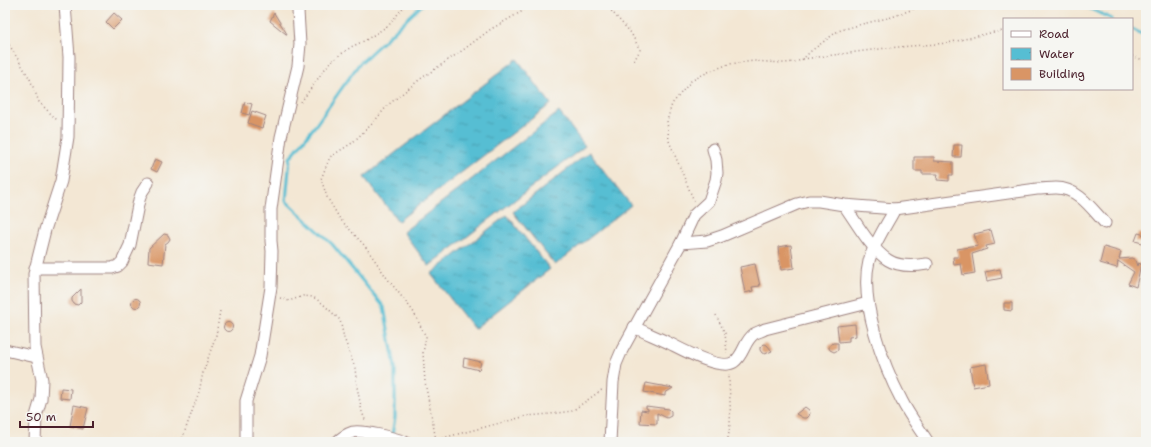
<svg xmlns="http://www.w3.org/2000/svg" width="1151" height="447" font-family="'Shantell Sans',sans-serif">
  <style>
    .water { fill: url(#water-ripples); stroke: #506e7f }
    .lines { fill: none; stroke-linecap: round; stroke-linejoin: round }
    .stream { stroke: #56bed3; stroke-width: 3 }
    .building { fill: #d99565 }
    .street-casing { stroke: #9e8380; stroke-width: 13 }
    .path { stroke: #9e8380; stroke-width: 1.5; stroke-dasharray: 1 3; stroke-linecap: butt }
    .street { stroke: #fff; stroke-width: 11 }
  </style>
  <defs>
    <pattern id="water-ripples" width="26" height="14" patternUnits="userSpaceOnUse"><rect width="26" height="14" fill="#56bed3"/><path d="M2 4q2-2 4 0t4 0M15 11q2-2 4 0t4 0" fill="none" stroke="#499aab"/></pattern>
  </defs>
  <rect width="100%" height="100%" fill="#f6f6f2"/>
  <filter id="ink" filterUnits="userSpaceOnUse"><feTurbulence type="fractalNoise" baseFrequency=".025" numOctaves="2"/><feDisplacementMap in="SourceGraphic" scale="8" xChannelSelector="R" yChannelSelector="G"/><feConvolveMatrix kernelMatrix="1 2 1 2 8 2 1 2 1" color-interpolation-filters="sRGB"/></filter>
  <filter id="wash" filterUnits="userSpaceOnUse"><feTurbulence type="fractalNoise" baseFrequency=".012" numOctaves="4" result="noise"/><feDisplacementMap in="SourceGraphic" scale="16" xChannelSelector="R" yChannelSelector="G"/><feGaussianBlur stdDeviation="0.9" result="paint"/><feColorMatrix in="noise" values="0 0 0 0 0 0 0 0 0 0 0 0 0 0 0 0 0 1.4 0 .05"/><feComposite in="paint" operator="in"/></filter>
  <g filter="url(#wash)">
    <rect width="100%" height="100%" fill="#f3e7d4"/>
    <g class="water">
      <polygon points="517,59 551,104 398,221 364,177"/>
      <polygon points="559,112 585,146 429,266 403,232"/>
      <polygon points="589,152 631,205 555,265 513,212"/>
      <polygon points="507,215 550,269 474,329 431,274"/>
    </g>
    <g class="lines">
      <g class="stream">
        <polyline points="1082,5 1112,19"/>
        <polyline points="1132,29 1146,36"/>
        <polyline points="392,435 395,418 395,367 384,307 332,244 286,201 290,158 315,126 359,64 422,5"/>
      </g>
    </g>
    <g id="blocks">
      <g class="building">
        <polygon points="114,13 122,20 113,29 106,22"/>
        <polygon points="274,13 287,34 286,34 270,21"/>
        <polygon points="245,102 252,104 249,115 242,113"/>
        <polygon points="252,111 266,116 262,128 248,123"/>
        <polygon points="954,145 962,145 961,157 953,157"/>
        <polygon points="914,157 934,157 934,161 953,162 953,175 949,175 949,181 937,180 938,174 922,174 922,171 914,171"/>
        <polygon points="155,159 162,162 157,172 151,169"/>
        <polygon points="991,230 995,244 986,246 987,249 972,254 975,273 963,275 961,264 954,265 953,257 958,257 957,249 978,246 974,234"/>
        <polygon points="1138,233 1146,235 1146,244 1135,241"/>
        <polygon points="164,234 168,235 170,239 168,242 165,244 163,264 148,262 149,248"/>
        <polygon points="791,245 794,268 781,270 778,247"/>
        <polygon points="1104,247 1121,252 1119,259 1132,258 1135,260 1137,266 1138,263 1141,264 1136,287 1128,284 1134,272 1118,261 1117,268 1100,263"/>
        <polygon points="755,264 760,286 752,287 753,291 745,293 740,267"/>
        <polygon points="1000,269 1002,278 987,281 985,272"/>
        <polygon points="81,289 81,302 78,305 74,304 72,301 72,298"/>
        <circle cx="136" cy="303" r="4.5"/>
        <polygon points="1004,303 1012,303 1012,311 1004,310"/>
        <circle cx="228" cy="327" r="4.5"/>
        <polygon points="855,324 856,336 849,337 849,341 839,342 837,326"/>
        <polygon points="833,343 838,343 838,350 834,352 830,350 829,348 829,346"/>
        <polygon points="765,344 767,345 772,351 765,354 762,353 760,350 760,347 762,345"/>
        <polygon points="464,358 481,362 479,370 463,366"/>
        <polygon points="986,364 989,384 973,387 970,367"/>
        <polygon points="646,383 673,388 665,393 665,396 644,392"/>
        <polygon points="61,388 71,389 70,399 60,398"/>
        <polygon points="74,405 88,408 83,429 70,426"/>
        <polygon points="646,406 669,409 671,411 671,416 667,418 657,413 657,424 640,423 641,410 648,411 648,409 646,408"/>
        <polygon points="805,407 809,410 810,413 809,416 807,418 803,418 796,414"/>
      </g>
    </g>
  </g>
  <g filter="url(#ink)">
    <use href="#blocks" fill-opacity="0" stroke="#9e8380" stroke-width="1"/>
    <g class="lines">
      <g class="street-casing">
        <g id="street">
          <path d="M844,205C856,222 870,248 888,260C899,267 915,266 927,264"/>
          <path d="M895,209C887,224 873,245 869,261C859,301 883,365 902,401C909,415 919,428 928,442"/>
          <path d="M681,243L707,241L722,236L797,204L809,201H819L844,205L895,209L1037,189C1043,189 1050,188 1056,188C1078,188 1091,208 1105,223"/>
          <polyline points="35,268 112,268 118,266 122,262 130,245 139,200 142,192 148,183"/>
          <path d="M634,327C646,333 659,338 671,344C683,350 721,371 734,362C744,355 744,341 754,334C757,332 762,331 765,329L868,303"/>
          <polyline points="5,350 36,357"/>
          <polyline points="35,442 36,416 41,399 42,380 35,347 34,274 45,230 61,181 68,137 69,57 65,5"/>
          <polyline points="246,442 246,401 260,356 271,287 272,251 271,241 271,209 281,137 298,66 300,44 298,11"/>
          <path d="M337,442C341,438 347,434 353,432C362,430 396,438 405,442"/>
          <polyline points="610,442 613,382 616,364 622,350 681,243 694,215 709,201 716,180 717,173 716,160 713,149"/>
        </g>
      </g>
      <g class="path">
        <polyline points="606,5 631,33 640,50 633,63"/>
        <polyline points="5,38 30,79 39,102 57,120"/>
        <polyline points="1132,56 1146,61"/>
        <polyline points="803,59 887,48 948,43 994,32 1004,31"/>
        <polyline points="301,102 330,62 351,47 366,40 389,25 405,5"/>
        <polyline points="694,201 669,141 667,121 672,104 691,81 708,72 729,64 754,61 783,63 796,62 803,59 811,51 838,31 862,24 892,17 924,5"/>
        <polyline points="280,298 289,301 303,296 313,297 322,303 340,320 344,338 355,368 357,387 362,412 366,422"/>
        <polyline points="716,315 725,333 727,353"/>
        <polyline points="436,440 425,382 423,353 426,337 413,311 387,278 365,246 340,219 327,197 321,179 330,157 352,143 373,123 388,105 419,80 463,50 491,29 521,12 530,5"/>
        <polyline points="181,442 199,392 203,373 216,335 220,311"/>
        <polyline points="427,442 527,416 550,414 572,411 603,389"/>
        <path d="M727,442C733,420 729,397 729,374"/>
      </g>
      <use href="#street" class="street"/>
    </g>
  </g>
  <rect width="1151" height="447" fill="none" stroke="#f6f6f2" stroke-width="20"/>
  <rect x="1003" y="18" width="130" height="72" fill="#f6f6f2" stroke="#b1a0a2"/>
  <rect x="1011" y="31" width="20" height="6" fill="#ffffff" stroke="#b1a0a2"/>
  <text x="1039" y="38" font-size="12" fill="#4a1f2b">Road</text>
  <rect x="1011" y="48" width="20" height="12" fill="url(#water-ripples)" stroke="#b1a0a2"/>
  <text x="1039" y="58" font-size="12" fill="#4a1f2b">Water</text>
  <rect x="1011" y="68" width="20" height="12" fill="#d99565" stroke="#b1a0a2"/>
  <text x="1039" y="78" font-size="12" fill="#4a1f2b">Building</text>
  <path d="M20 421v6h73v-6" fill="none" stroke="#4a1f2b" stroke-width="2"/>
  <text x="26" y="421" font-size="12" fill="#4a1f2b" stroke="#f6f6f2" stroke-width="3" paint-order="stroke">50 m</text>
</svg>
